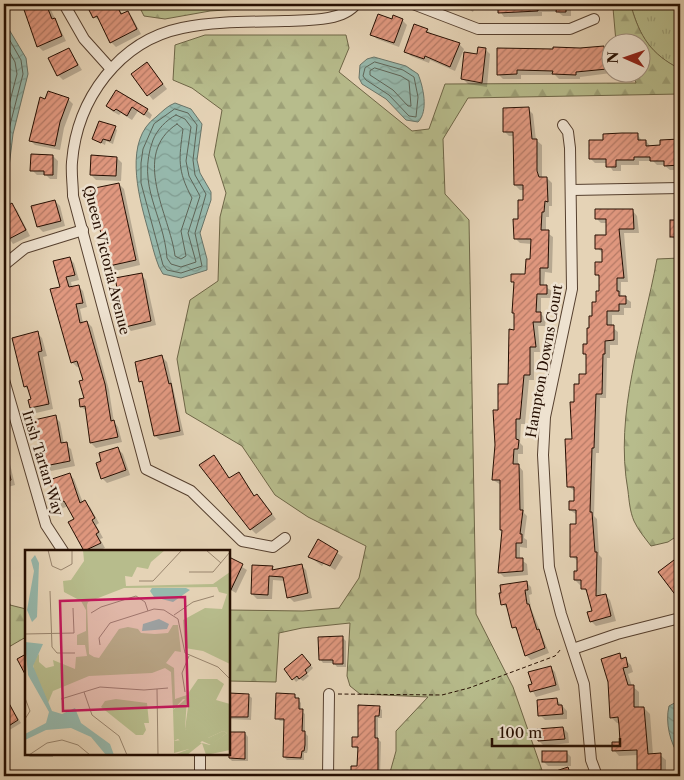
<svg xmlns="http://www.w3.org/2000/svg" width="684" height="780" font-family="'Libre Caslon Text',serif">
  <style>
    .grass { fill: url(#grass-tufts); stroke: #6e6647 }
    .forest { fill: url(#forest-firs); stroke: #6e6647 }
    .water { fill: url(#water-waves); stroke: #697468 }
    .shadow { fill: #0003 }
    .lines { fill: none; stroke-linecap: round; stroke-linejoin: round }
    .shore { stroke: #5e6457; stroke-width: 1 }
    .building { fill: url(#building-hatch); stroke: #260f02 }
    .street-casing { stroke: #56402f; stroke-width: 12 }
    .path { stroke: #260f02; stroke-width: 1; stroke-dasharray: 4 2.5; stroke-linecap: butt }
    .street { stroke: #eee2d0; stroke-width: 10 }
    .labels { text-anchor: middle; stroke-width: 5; stroke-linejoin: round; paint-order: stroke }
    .street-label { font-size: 14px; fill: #260f02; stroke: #eee2d0 }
    .inset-road { fill: none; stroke: #99856e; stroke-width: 1 }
    .view { fill: #c2185b; fill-opacity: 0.15; stroke: #c2185b; stroke-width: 2.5 }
    .inset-edge { fill: none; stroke: #260f02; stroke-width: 2.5 }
  </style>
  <defs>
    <pattern id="grass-tufts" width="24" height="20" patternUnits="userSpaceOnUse" patternTransform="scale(1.25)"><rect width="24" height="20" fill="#b7bc8c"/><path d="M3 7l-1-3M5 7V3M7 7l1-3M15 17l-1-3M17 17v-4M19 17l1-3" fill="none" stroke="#9da077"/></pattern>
    <pattern id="forest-firs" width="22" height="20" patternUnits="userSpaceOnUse" patternTransform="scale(1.25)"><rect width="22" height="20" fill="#b7bc8c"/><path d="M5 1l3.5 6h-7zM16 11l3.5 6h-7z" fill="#9da077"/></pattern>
    <pattern id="water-waves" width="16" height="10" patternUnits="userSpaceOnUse" patternTransform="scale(1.25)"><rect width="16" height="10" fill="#96b8ac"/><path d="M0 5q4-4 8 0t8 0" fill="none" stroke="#819d92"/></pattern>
    <pattern id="building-hatch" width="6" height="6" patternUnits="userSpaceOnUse" patternTransform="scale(1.25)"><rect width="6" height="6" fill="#e0987f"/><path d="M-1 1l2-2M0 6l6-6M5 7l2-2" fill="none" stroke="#b57a66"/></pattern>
  </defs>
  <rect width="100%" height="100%" fill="#e5d3b6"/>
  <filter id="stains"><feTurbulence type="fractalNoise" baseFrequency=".004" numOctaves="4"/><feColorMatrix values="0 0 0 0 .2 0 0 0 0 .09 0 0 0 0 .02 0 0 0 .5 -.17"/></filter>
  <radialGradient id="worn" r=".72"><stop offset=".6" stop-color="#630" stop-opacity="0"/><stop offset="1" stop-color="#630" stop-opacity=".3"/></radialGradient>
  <path class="grass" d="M634,4H680V69C650,54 640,37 631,6Z"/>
  <g class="forest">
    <polygon points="138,4 319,4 210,11 165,19 144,16"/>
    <path d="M591,4H634L631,6C640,37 651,54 680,69V94L468,98L443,139L445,194L469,220L476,614L513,687L544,776H389L396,751V731L428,697L360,694L350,686L347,676L350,623L302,628L279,633L276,682L229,681V610L303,611L339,608L359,578L366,546L308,517L275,495L242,446L186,413L177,359L190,300L218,281L220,217L226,193L214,155L222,110L192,88L173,80L175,45L205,35H346L349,48L339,72L412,131L429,129L445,84L636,83L633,73L642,72V42H616L613,8Z"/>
    <path d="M680,258V534L668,542L651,546C645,538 638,530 634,521C630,512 629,500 628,491C614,413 643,335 657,259Z"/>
    <polygon points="4,574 10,605 26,609 26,637 7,648 4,653"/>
  </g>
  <g class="water">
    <polygon points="4,21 26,58 28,74 13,134 9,167 4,181"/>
    <path d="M374,57L406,66L418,74C423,86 429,111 418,122L406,120L386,99L362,84L359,78L360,65L367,59Z"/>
    <path d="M175,103L191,109L202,124L197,160L200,173L211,192V200L200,233L207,259V270L181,278L163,274L159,267C154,255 151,240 147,226C138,194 124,140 156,117C163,111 167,106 175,103Z"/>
    <path d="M680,700V757C670,744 665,722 669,706Z"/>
  </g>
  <g class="shadow">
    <polygon points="22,4 48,4 66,41 43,51 38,46 34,28"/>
    <polygon points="87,4 116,4 123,15 127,12 132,17 141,34 116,47 111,42 101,21 94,17"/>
    <polygon points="461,4 476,4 473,12"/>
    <polygon points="486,4 571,4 571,16 563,16 558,12 542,12 542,16 504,17 499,10 491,10"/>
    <polygon points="402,20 407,25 399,47 377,39 372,34 393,21"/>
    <polygon points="427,30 432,35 459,44 464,49 455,71 430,60 429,63 411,56 406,51"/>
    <polygon points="604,47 609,52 611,73 580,77 580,79 559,79 555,75 521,75 521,79 503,79 498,74 580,49"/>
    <polygon points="69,49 82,70 63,80 58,75"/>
    <polygon points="485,49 490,54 487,87 468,84 463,79 478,55"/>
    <polygon points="152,69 167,89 153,100 133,75"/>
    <polygon points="117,91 147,110 152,115 150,119 138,111 132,120 121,113 119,115 112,111 107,106"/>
    <polygon points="68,99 73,104 64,128 60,150 35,145 30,140 46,101"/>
    <polygon points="528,109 533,114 536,140 542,145 542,178 547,178 552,183 552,206 549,206 549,217 546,217 546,232 553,237 552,273 545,272 544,286 552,291 551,298 541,298 541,314 546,319 545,326 538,326 540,352 534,352 534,380 529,380 525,424 521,424 520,443 523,446 523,454 518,454 518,465 523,471 524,513 527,516 524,538 527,540 527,548 520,547 520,559 527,564 528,575 504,577 499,572 503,531 501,529 501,485 493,480 499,411 509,385 515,331 515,284 513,281 526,275 531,261 532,244 520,243 515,238 524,201 524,190 520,190 515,185 514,136 509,136 504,131"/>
    <polygon points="114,127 117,130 113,144 106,141 105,145 94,139"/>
    <polygon points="680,130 680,170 670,170 664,165 657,165 653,161 639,161 639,165 621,165 621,171 613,171 608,163 595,163 590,158 604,141 637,134 642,141 646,141 651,147 662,147 680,141"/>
    <polygon points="53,156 58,161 57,179 50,179 46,175 37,175 32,170"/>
    <polygon points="117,158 122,163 121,181 96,180 91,175"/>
    <polygon points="119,184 124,189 140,265 115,271 110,266 92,190"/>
    <polygon points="55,201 60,206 65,226 43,232 38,227"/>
    <polygon points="12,205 17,210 30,236 13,244 4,231 4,209"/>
    <polygon points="632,210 637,216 639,233 624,233 628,282 621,282 621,295 631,302 631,308 624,308 624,315 612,315 612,327 618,332 618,345 610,345 610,358 607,358 606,398 600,398 599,453 596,453 595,478 594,516 597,519 599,555 602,558 601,597 605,595 610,600 616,621 596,626 591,621 593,612 589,594 575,580 578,572 578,561 571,556 577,525 577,515 570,510 576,502 576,492 569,487 576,403 580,386 587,375 587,356 584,353 588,345 600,292 600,278 597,275 603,263 603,253 597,248 607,236 607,223 601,223 596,218"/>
    <polygon points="671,221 680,221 680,241 676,241 671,236"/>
    <polygon points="69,258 74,263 79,280 71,282 72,287 78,286 83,291 87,307 80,309 83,323 87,322 92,327 109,390 114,422 118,427 122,442 96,448 91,443 87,411 81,407 80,400 86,399 85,381 80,366 77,367 72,362 62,288"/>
    <polygon points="141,275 146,280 156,325 131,331 126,326"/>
    <polygon points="37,333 42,338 47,356 43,357 53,409 36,413 31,408 30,391 25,387"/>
    <polygon points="162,357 167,362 184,435 160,440 155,436 145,385 140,381"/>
    <polygon points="55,417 60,422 64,444 71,449 75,466 51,471 46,466"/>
    <polygon points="4,439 15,485 8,487 4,484"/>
    <polygon points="118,449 123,454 130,475 107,483 102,478"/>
    <polygon points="214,457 230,479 239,473 243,478 255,497 257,495 262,500 276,519 256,534 251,529"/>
    <polygon points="69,474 74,479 83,503 85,502 90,507 99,523 96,525 103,538 100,539 105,548 98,551 85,550 70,523 76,519 68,506 63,508 58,503"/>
    <polygon points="319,541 343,557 335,570 324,563 322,566 310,557"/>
    <polygon points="229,559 247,570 236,593 229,589"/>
    <polygon points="301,565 306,570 312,598 294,602 289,597 285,581 273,580 272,599 257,599 252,594 272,567 275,571"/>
    <polygon points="526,582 531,587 532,594 529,595 531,608 549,653 531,660 526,655 519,633 514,627 509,609 502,604"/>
    <polygon points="343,638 346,641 346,667 337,667 334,663 323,663 320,659"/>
    <polygon points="619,655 631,665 633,672 628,674 632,686 639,692 639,708 644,708 650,714 653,755 660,755 666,760 666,776 644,776 638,770 638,755 619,756 614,750 622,743 620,723 617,723 611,717"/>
    <polygon points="305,659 313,668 307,674 309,676 303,681 300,679 296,682 286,669"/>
    <polygon points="550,667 555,672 560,690 536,697 530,686"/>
    <polygon points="229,695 248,695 252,698 251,720 229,719"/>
    <polygon points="294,695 301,703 301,711 305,714 305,733 308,736 308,749 307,753 304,753 304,760 287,760 284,757 285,721 280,721 277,718"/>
    <polygon points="7,700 21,723 8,731 4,727 4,702"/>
    <polygon points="557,700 567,711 567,719 545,720 540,715"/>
    <polygon points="379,707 382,710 382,718 378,718 378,739 381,742 380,776 353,776 359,767 359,750 353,746"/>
    <polygon points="563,728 568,733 569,743 544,746 539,741"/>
    <polygon points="229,733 245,733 248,737 248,761 232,761 229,758"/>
    <polygon points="566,752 571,757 571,766 548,766 543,761"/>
    <polygon points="26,754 53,754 53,757 30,757"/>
    <polygon points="567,769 573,776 545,776"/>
  </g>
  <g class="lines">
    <g class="shore">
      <polyline points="4,30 21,60 23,74 8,133 4,166"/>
      <polyline points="4,42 15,62 17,74 4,124"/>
      <polygon points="375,62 403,70 414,77 418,97 416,117 409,116 389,95 366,80 363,76 365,68"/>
      <polygon points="375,68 401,76 409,81 411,106 408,106 393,90 370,75 370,71"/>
      <polygon points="175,109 188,113 197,125 193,160 195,175 206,194 195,233 202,266 181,273 167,270 163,265 141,183 141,163 143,149 154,124"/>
      <path d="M176,115L185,119L191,127L186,161L189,176L200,196L188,233L196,262L181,267L171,264L167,258C164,215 136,186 153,140C157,130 166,120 176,115Z"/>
      <path d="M177,124L183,129C179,159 177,170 192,198L181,231L186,256L181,259L175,256C170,215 130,155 177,124Z"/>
    </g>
  </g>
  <g class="building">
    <polygon points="22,4 46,4 52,19 55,18 62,36 37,47"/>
    <polygon points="86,4 116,4 121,14 128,11 137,29 110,43 97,16 93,18"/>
    <polygon points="498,4 538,4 538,11 498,13"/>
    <polygon points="557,4 566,4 566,12 556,12"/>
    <polygon points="378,14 392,19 393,15 403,19 394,43 370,35"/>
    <polygon points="414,24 428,29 426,32 460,43 450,67 425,56 424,59 404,52"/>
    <polygon points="604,46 607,69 576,72 576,75 552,74 553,71 517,70 517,74 497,75 497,48 553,49 553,47 580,48"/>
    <polygon points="478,47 486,48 482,83 461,79 464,52 477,54"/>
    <polygon points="69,48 78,65 57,76 48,58"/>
    <polygon points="147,62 163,84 147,96 131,74"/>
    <polygon points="116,90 148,109 144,115 132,107 127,116 116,109 114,111 106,106"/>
    <polygon points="48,91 69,98 60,122 55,146 29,141 40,97 45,99"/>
    <polygon points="529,107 532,139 537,139 537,171 539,177 547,177 548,202 545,201 544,212 542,212 541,230 549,230 548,268 540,268 540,285 547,285 547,294 537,294 536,312 541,312 541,322 533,322 536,347 530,347 530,375 524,375 520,419 516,419 516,439 519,440 518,449 514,449 513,464 519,464 520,510 523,510 520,534 522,534 522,543 516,543 516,558 523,558 523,571 498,573 502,530 500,530 500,480 492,480 495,445 493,410 498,410 498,384 508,384 509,329 514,330 514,313 512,313 514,282 511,282 511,274 525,274 526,259 530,259 531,239 514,239 513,219 518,219 518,200 523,200 523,185 514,185 513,132 503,132 503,108"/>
    <polygon points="99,121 116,126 110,141 103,139 101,143 92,139"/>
    <polygon points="622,133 638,133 638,140 646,140 646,146 660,145 660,140 680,139 680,165 664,166 664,161 650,161 650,157 634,157 634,160 616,160 616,167 606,167 606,159 589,159 589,140 603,140 603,134"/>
    <polygon points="31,154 53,155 53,175 44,175 44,171 30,171"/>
    <polygon points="91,155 117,157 116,176 90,175"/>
    <polygon points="119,183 136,260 109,266 90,189"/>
    <polygon points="55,200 61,221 37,227 31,206"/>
    <polygon points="12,203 26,230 7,240 4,233 4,208"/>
    <polygon points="595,209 633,209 634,229 619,229 624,278 617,278 617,291 619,291 619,296 626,296 626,304 619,304 619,311 607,311 607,325 614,325 614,340 605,341 605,354 603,354 602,394 596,394 594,448 592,448 590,512 592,512 595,552 597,552 596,596 606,594 611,616 590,622 587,612 592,611 586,589 581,589 581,580 574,580 574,571 577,571 577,557 570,557 570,524 576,524 576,510 569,510 569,501 574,501 574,487 567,487 565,439 572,439 570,402 574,402 574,384 579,384 579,374 586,374 586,354 583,354 583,344 587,344 587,328 589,328 589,316 592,316 592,302 596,302 596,291 599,291 599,275 595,275 595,262 602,262 602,249 595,249 595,235 606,235 606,219 595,219"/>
    <rect x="670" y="220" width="10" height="17"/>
    <polygon points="70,257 75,275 66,277 69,287 79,285 83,303 76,304 80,323 87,321 105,384 111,421 114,420 118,437 90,443 85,406 80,407 79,399 84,398 79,381 83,380 77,361 71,363 50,289 60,287 53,261"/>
    <polygon points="142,273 151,321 125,327 115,278"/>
    <polygon points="38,331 42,351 38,352 49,404 30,408 28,400 31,399 27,386 24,387 12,338"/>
    <polygon points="162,355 169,384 171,383 180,431 154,436 142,381 139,382 135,362"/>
    <polygon points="56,415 61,443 67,442 70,461 45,466 34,420"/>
    <polygon points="118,447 126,470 101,479 96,463 101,461 99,453"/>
    <polygon points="214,455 229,478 239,472 254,496 257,494 272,514 250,530 199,465"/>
    <polygon points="4,460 6,460 11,480 4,483"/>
    <polygon points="70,473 80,503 85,500 95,518 92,520 99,532 96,534 101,543 84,551 68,522 74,519 64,501 57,504 49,480"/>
    <polygon points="318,539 338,551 330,566 308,557"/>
    <polygon points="229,557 243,564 229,594"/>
    <polygon points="674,560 680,567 680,601 658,572"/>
    <polygon points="302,564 308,593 287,598 283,577 269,576 268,595 251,594 252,565 273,566 272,570"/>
    <polygon points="527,581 528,590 525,590 527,604 529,604 537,630 539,629 545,648 525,656 516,627 512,628 506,604 501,605 499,593 501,593 500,585"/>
    <polygon points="343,636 343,664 333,664 333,660 319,660 318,637"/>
    <polygon points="620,653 621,659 626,657 628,667 623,668 628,685 634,685 634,707 644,707 648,754 661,753 661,770 637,770 637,750 612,751 612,742 620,742 619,725 618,717 610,718 608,682 601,659"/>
    <polygon points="26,654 26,676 17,659"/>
    <polygon points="302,654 311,665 305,670 307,673 299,679 297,676 292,680 284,669"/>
    <polygon points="551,666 556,685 530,692 528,685 532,684 528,672"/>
    <polygon points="229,693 249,694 248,717 229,717"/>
    <polygon points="276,693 295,694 295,698 299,698 299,709 303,709 302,731 305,731 305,745 304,751 302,751 301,758 283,757 284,719 275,719"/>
    <polygon points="4,694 18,720 4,729"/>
    <polygon points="557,698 558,705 562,705 563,714 538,716 537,700"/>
    <polygon points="358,705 380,706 379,716 375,716 375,738 378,738 378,776 351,776 351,766 357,766 358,747 352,747 352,737 358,737"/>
    <polygon points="563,727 565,739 538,741 537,729"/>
    <polygon points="229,732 245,732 245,759 229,758"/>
    <rect x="542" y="751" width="25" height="11"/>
    <polygon points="568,767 571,776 544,776 544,775"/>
  </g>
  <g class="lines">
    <g class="street-casing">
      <g id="street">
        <polyline points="64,4 84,39 110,68"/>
        <polyline points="413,4 478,29 570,29 594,19"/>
        <polyline points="563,125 568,132 570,148 572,289 545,417 543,455 549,567 561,614 584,684 591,760 597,776"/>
        <polyline points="572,190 680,188"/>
        <polyline points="4,265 25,248 83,230"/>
        <polyline points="4,380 46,525 63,551"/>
        <path d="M285,538L273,547L242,541L191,491L146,469L73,196C73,185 71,173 72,162C77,99 119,41 182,28C216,21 251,22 285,21C306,20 342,22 356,4"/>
        <polyline points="573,649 617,634 680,618"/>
        <polyline points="200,776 200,754"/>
        <polyline points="328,776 329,694"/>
      </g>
    </g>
    <polyline class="path" points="338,694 442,695 469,688 555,656 561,649"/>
    <use href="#street" class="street"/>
  </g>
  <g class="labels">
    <g class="street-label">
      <text transform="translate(107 260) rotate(76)" y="5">Queen Victoria Avenue</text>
      <text transform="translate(544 361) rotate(-80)" y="5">Hampton Downs Court</text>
      <text transform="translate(43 463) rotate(73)" y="5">Irish Tartan Way</text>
    </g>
  </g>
  <g transform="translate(25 550)">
    <rect width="205" height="205" fill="#e5d3b6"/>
    <path d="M162,148L160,179L183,188L198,181L202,183L186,195L177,191L162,205H149L164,199L153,189L149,191L148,160Z" fill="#b7bc8c"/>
    <path d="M58,0H140L126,12L123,19L112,17L107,27L100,26L101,36L188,34L205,22V114L178,101L160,98L158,70L180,58L197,59L202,44L194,42L192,37L99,38L63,52L62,55L64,104L69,107L74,108L94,79L103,77L113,79L116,83L130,84L143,83L148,75H153L156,102L150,101L141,113L149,118L150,149L162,145L173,129H192L199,134L191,150L205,154V200L181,205L177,193L162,205L173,192L185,195L202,183L198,181L183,188H174L160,179L164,150L158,149L148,160L146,122L140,118L127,123L64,126L28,141L23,153L9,123L8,113L12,106L14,104V112L21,118L29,116L28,110L50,119L51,107L62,106L60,95H52V85L61,81V60L56,51L39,42L38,31L46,30L59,11ZM91,149L122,153L124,173H119L121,180L118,185H111L76,157L80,151ZM163,189L164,199L149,203V191Z" fill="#b7bc8c"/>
    <path d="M169 177a8 8 0 1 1 16 0a8 8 0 1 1-16 0Z" fill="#b7bc8c"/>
    <path d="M10,5L14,13L12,67L7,72L2,60L9,21L6,10ZM127,38H161L165,40L148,52L129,47L125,41ZM134,69L144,74L142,79L117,81L118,74ZM0,92L18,94L8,116L27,161L37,164L50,158L56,173L85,194L89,205H81L66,187L46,178L21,180L0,190V184L21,173L24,162L3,125Z" fill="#96b8ac"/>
    <path class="inset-road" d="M23,0L27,16L36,20L47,14V0M181,0L196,13M164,22H188L205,2M114,31H128L157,0M25,41L27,97L32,103H50M66,63L76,57L111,46L120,52L123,61M149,65L168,52L189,46M0,84L49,83L48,58M75,95L74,88L85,73L129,59L139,60L153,69L160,103L193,117L205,129M132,139L133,205M59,142L67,165L94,186L102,205M160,142L157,123L164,106M0,148L5,161L0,169M36,149L75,137L119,140L143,138M4,205L22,193L37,190L53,195L65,205"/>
    <path class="view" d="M160,47L163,156L38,161L35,51Z"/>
    <rect width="205" height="205" class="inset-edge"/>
  </g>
  <rect width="684" height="780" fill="none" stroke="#e5d3b6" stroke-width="20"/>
  <rect x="5" y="5" width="674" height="770" fill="none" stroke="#260f02" stroke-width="2.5"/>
  <rect x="10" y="10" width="664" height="760" fill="none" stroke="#260f02"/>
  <g transform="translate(626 58) rotate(272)"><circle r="24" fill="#eee2d0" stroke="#9e8e7e"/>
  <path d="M0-4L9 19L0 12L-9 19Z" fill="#8f2418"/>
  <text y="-8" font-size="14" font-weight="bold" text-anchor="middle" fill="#260f02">N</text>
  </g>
  <path d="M492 738v8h128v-8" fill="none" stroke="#260f02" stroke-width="2.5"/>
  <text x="499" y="738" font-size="15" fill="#260f02" stroke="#eee2d0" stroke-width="4" paint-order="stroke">100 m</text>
  <rect width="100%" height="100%" filter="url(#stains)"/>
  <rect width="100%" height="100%" fill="url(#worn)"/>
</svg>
